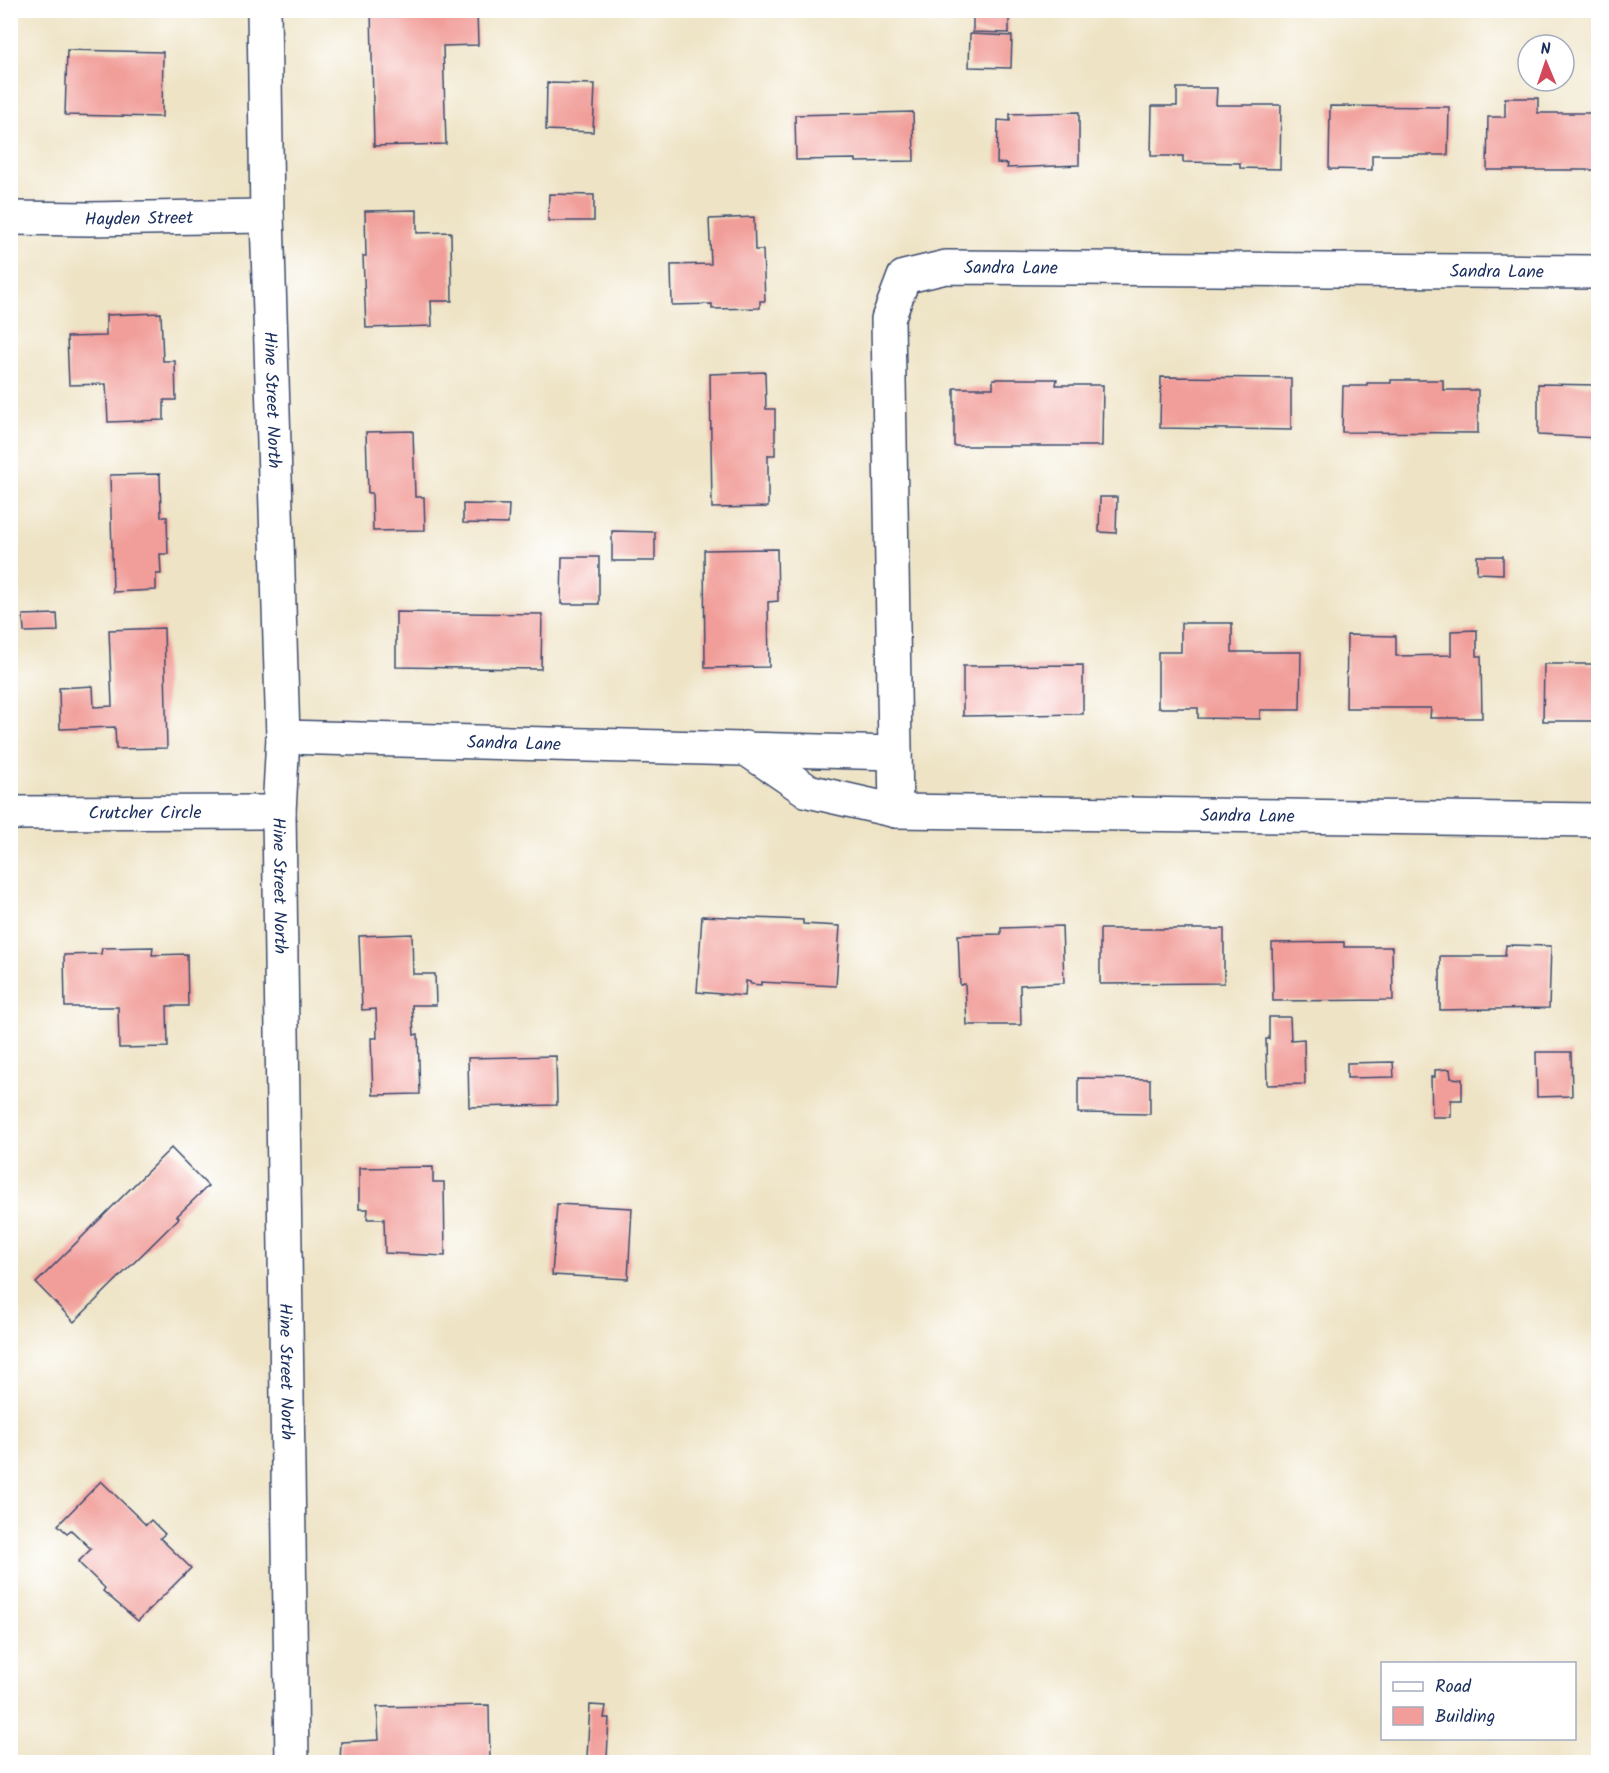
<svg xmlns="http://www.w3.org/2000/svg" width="1609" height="1773" font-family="Kalam,sans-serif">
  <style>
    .building { fill: #f19d99 }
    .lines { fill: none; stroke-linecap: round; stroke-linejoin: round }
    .minor-casing { stroke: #3b4a6d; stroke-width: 36 }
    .minor { stroke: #fff; stroke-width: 33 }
    .labels { text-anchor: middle; stroke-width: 5; stroke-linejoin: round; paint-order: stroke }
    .street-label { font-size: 18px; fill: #1b2f5e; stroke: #fff }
  </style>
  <rect width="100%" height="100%" fill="#fff"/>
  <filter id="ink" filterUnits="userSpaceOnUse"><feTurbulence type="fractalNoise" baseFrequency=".0167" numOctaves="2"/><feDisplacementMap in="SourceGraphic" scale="12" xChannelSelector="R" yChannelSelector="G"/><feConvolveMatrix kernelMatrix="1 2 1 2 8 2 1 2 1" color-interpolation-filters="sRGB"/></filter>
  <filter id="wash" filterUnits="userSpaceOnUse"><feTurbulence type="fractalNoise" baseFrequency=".008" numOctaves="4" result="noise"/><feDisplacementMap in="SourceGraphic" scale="24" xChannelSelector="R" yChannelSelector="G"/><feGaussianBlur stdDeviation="1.35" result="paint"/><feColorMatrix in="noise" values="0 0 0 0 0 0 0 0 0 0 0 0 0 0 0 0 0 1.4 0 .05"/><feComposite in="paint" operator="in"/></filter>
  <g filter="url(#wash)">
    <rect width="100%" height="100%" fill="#eee3c5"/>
    <g id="blocks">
      <g class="building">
        <polygon points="371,10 477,10 478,45 443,46 446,144 374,146"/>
        <polygon points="973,10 1009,11 1009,33 973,32"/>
        <polygon points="970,34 1012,36 1011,68 969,67"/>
        <polygon points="67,50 163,52 162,117 65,115"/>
        <polygon points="547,83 595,84 593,132 546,130"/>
        <polygon points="1177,88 1217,88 1216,105 1281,105 1280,169 1240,168 1240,163 1183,162 1183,156 1151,156 1152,106 1177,106"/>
        <polygon points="1505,98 1538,98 1538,113 1598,113 1598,170 1487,170 1488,117 1505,117"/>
        <polygon points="1330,106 1449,107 1448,155 1372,155 1372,170 1329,169"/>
        <polygon points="913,112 914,161 856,162 856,159 796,160 795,115"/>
        <polygon points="1079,112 1079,165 1007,168 1008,164 997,163 998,120 1010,121 1010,114"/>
        <polygon points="549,194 594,195 594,221 548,221"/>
        <polygon points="417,210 417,233 451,232 452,301 431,301 432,326 366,328 363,256 366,256 365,211"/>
        <polygon points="754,217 755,250 763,250 765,301 760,301 760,308 712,309 712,304 672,305 671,265 711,264 709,219"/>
        <polygon points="161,313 163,361 175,361 176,400 164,400 164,420 108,422 106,384 69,385 67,337 106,336 106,315"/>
        <polygon points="765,372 766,409 775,409 775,455 768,455 768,507 712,508 710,374"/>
        <polygon points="1161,377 1291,378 1291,430 1160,428"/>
        <polygon points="993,379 1057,379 1056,385 1103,385 1102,446 954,446 954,388 993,388"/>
        <polygon points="1391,380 1443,380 1443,390 1478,390 1478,433 1342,432 1343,386 1367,386 1367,383 1391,383"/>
        <polygon points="1538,384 1598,385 1598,438 1538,435"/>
        <polygon points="413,431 415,497 424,497 425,530 373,531 372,493 368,493 366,432"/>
        <polygon points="160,474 161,517 167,517 168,554 160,554 161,574 156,574 156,590 113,592 110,475"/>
        <polygon points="1100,497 1117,497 1116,533 1099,532"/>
        <polygon points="463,504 509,505 508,524 463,523"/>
        <polygon points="612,531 655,532 655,561 612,561"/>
        <polygon points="777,549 778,601 768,602 769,667 705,668 704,550"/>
        <polygon points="1477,556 1503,556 1503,574 1477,573"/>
        <polygon points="562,557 599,557 599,604 561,604"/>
        <polygon points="396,612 542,614 541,669 396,667"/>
        <polygon points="57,614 58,631 24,632 23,615"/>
        <polygon points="1181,623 1232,623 1232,652 1301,652 1300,710 1260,710 1260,719 1198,718 1198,708 1158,708 1158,652 1181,652"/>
        <polygon points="164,628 167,748 116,749 115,727 60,729 59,688 93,686 94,707 112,706 109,630"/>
        <polygon points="1477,630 1477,656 1481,656 1482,718 1430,718 1431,708 1346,708 1347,635 1396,636 1396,656 1451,655 1451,631"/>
        <polygon points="1544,664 1598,664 1598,721 1543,721"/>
        <polygon points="1083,665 1083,714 963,716 963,666"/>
        <polygon points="702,916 803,920 803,924 840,926 836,986 761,982 761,985 751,984 750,982 746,981 745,996 697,992"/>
        <polygon points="1062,926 1064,983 1020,985 1021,1025 967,1025 965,984 960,985 958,935 1001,934 1001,928"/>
        <polygon points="1100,929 1224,929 1224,983 1100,984"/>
        <polygon points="412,934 413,974 435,974 436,1005 412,1005 414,1035 418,1034 420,1094 373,1095 371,1038 377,1038 376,1009 362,1010 359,936"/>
        <polygon points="1344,942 1344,947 1392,947 1393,1000 1273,1001 1272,943"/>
        <polygon points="1506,945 1551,946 1549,1008 1440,1010 1440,956 1505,956"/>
        <polygon points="153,947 152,955 187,954 188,1006 167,1006 168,1047 119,1048 118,1007 65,1007 64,955 101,954 102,948"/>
        <polygon points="1269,1017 1290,1017 1291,1040 1304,1039 1305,1084 1267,1085 1266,1039 1269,1039"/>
        <polygon points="1536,1052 1571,1052 1572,1096 1537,1097"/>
        <polygon points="556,1056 557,1105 469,1107 468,1058"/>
        <polygon points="1393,1062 1394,1077 1347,1078 1347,1063"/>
        <polygon points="1450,1069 1451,1078 1462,1079 1462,1100 1451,1100 1451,1117 1432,1117 1431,1077 1435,1077 1435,1070"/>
        <polygon points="1078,1078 1150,1079 1150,1114 1078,1113"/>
        <polygon points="171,1148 208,1186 177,1216 179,1218 74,1322 36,1283"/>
        <polygon points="433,1167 433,1182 444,1182 445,1256 385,1253 384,1219 367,1219 368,1209 359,1209 359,1168"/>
        <polygon points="557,1204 632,1208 628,1279 552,1275"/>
        <polygon points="101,1481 146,1525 151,1520 165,1534 160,1538 191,1568 138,1621 103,1591 105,1588 78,1562 91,1549 71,1530 67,1533 58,1525"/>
        <polygon points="489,1705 490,1762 340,1762 341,1742 379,1740 377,1707"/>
        <polygon points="590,1705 606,1706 604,1718 609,1718 607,1758 587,1757"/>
      </g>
    </g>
  </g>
  <g filter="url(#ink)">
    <use href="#blocks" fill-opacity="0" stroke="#3b4a6d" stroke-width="1.5"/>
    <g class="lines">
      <g class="minor-casing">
        <g id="minor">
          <path id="s1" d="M264,10L267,216L283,737L279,812L292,1762"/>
          <path id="s2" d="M10,218L89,219L267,216"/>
          <path id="s3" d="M283,737L895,753"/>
          <path id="s4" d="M745,748L808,791L896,811L1598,820"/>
          <path id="s5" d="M896,811L888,319L904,277L946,267L1598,272"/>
          <path id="s6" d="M10,813L279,812"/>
        </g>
      </g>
      <use href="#minor" class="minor"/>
    </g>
  </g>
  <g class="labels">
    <g class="street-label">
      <text dy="6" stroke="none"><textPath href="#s2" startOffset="129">Hayden Street</textPath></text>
      <text dy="6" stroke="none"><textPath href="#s5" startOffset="645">Sandra Lane</textPath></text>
      <text dy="6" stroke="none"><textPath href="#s5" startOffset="1131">Sandra Lane</textPath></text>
      <text dy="6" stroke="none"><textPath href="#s1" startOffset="390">Hine Street North</textPath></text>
      <text dy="6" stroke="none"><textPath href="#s3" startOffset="231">Sandra Lane</textPath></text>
      <text dy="6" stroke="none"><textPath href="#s6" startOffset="135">Crutcher Circle</textPath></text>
      <text dy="6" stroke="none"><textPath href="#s4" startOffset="518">Sandra Lane</textPath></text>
      <text dy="6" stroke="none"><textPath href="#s1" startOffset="876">Hine Street North</textPath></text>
      <text dy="6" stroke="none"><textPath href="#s1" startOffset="1362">Hine Street North</textPath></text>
    </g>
  </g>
  <rect width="1609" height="1773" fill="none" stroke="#fff" stroke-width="36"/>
  <rect x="1381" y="1662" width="195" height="78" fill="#ffffff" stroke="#a4acbf" stroke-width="1.5"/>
  <rect x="1393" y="1682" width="30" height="9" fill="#ffffff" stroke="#a4acbf" stroke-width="1.5"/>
  <text x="1435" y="1692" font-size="18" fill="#1b2f5e">Road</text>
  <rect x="1393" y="1707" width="30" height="18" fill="#f19d99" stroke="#a4acbf" stroke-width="1.5"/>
  <text x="1435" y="1722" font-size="18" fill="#1b2f5e">Building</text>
  <g transform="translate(1546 63) rotate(358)"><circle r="28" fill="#ffffff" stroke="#a4acbf" stroke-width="1.5"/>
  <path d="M0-4.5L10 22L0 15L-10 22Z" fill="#d1495b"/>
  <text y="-9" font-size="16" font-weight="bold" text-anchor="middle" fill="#1b2f5e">N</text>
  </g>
</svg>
